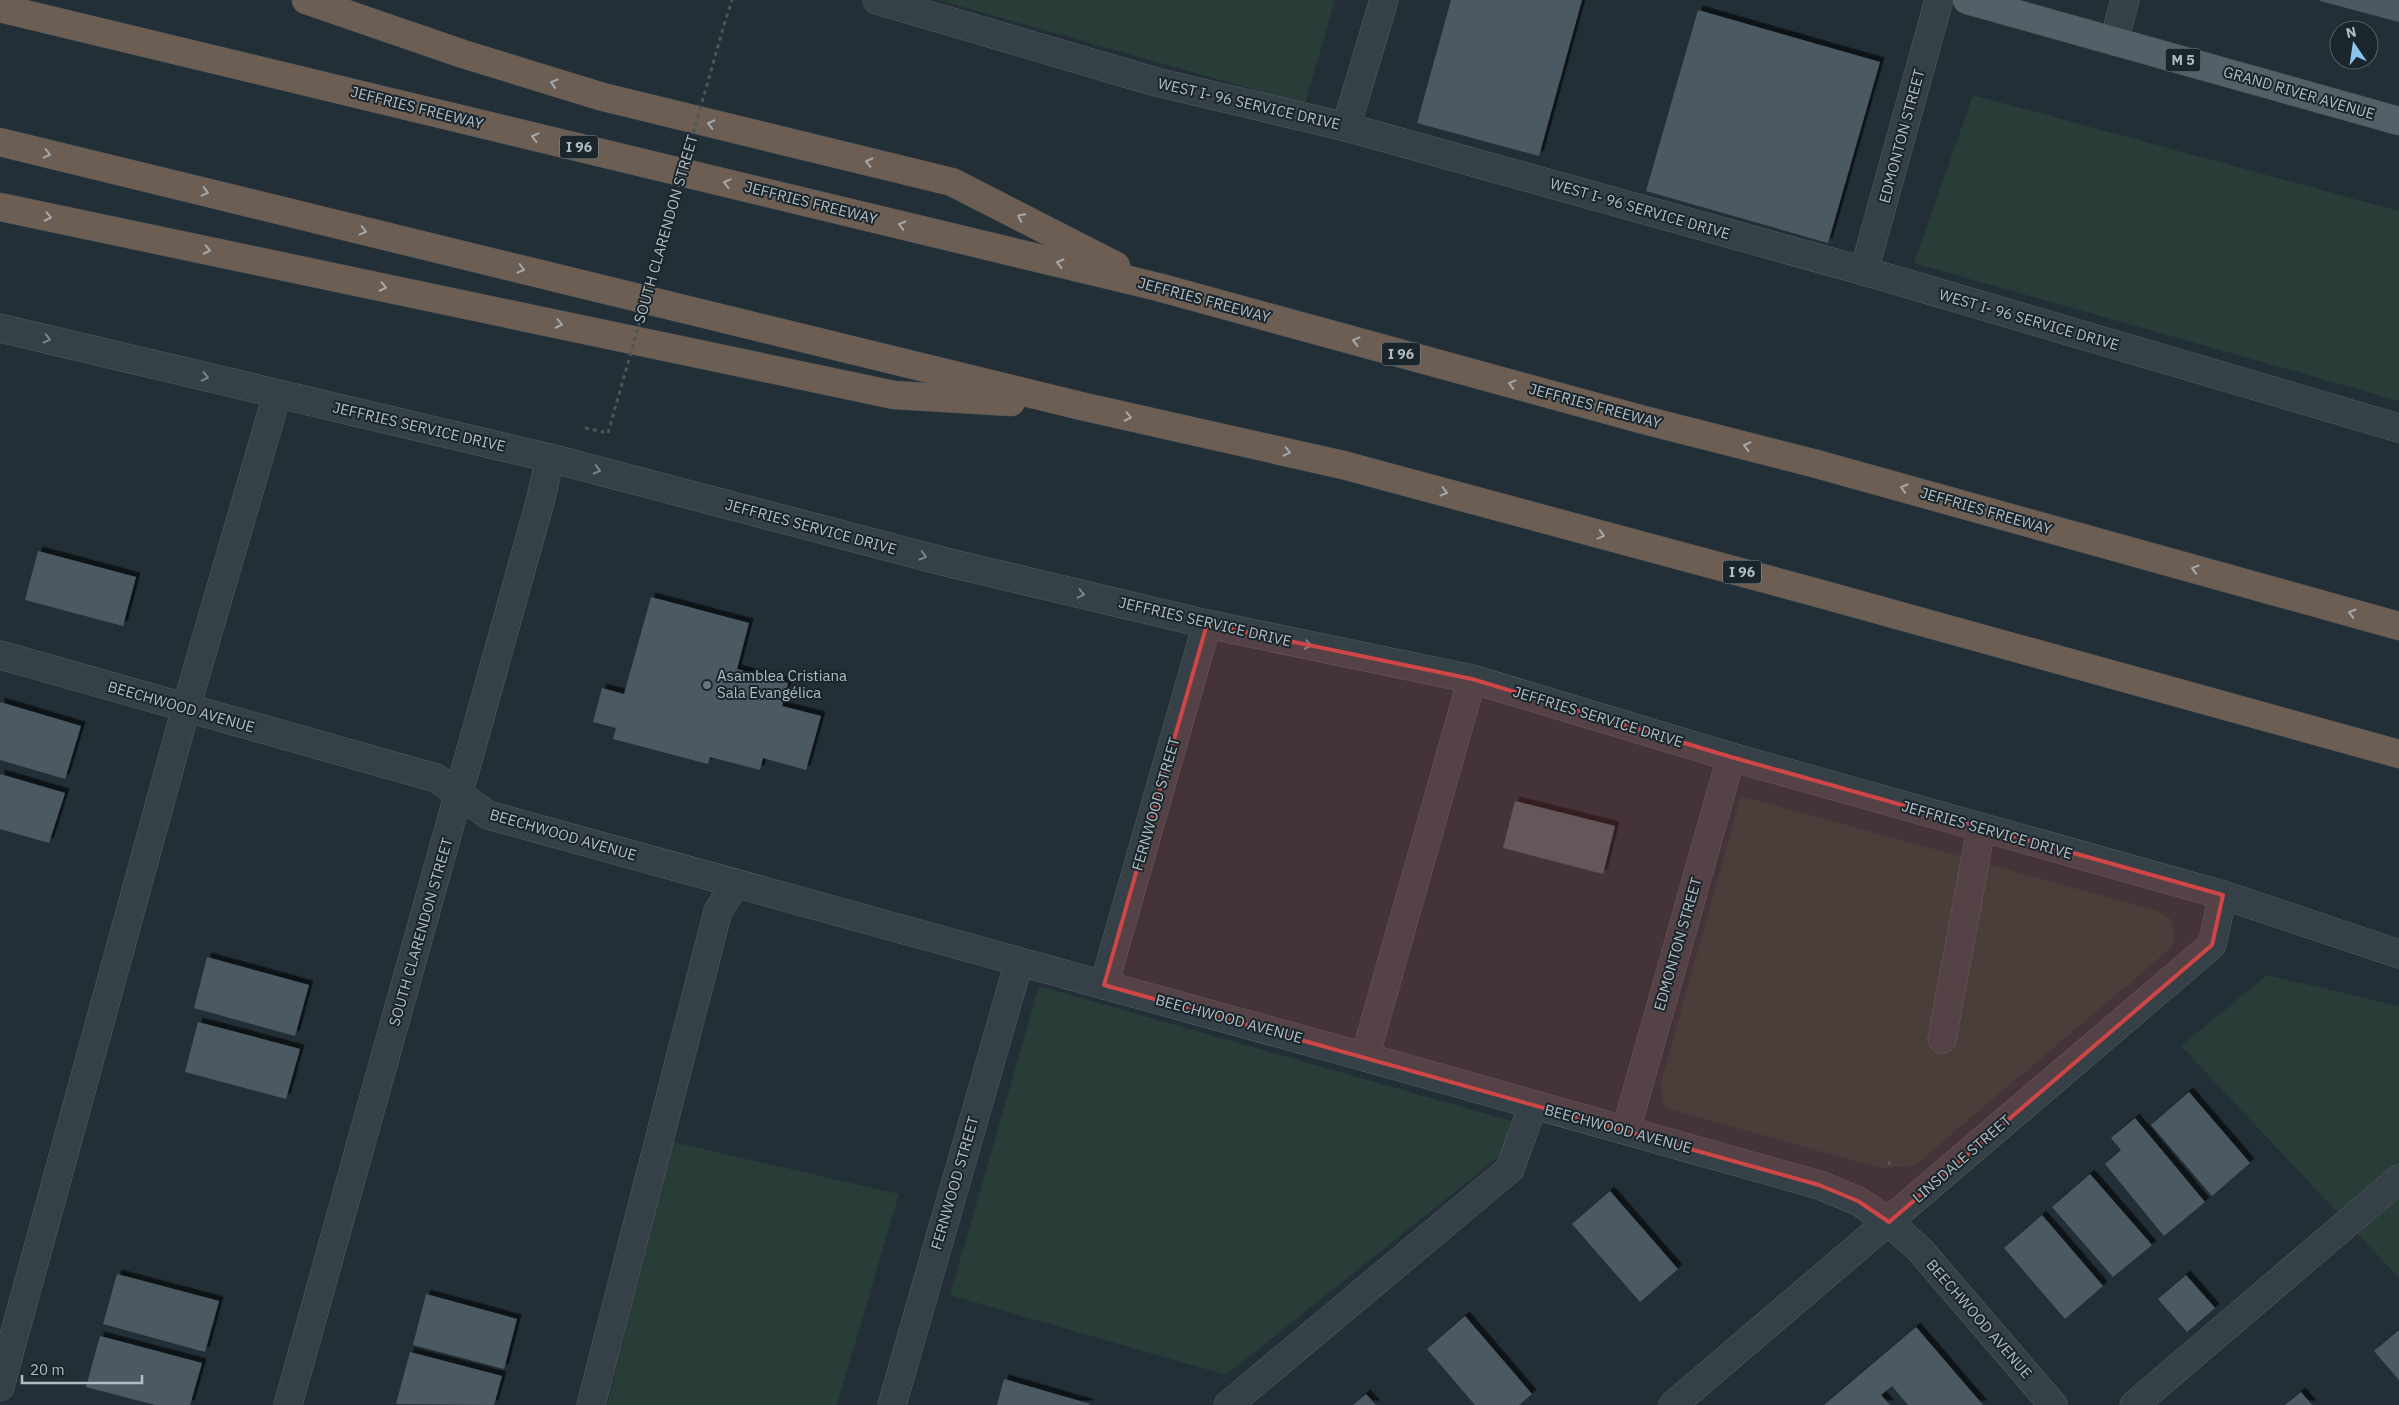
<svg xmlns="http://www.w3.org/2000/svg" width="2399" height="1405" font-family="'IBM Plex Sans',sans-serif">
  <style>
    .green { fill: #283c38 }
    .building { fill: #4b5a62; filter: url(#shadow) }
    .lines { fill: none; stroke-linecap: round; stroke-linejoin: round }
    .minor-casing { stroke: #545f65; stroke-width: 29 }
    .major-casing { stroke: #3f4a50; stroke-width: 29 }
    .highway-casing { stroke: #414c52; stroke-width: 29 }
    .path { stroke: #465957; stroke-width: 3; stroke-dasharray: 4 4; stroke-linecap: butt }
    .minor { stroke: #364147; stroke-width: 28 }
    .major { stroke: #546067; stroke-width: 28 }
    .highway { stroke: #6d5e54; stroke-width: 28 }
    .path-bridge { stroke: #465957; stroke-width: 3; stroke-dasharray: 4 4; stroke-linecap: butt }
    .oneway { stroke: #a3a9ad }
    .oneway2 { stroke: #7a858b }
    .marked { fill: #cf4647; fill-opacity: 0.2; stroke: #cf4647; stroke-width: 4; stroke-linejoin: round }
    .worship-dot { fill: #6b7280; stroke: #1b252c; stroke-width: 2 }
    .labels { text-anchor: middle; stroke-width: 4; stroke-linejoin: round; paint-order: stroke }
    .shield { fill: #1b252c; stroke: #848f96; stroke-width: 1 }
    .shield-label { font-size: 14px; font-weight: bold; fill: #b1bcc3 }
    .street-label { font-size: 15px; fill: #b1bcc3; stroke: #1b252c }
    .poi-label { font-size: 15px; fill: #b1bcc3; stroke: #1b252c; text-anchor: start }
  </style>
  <defs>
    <filter id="shadow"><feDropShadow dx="4.5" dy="-4.5" stdDeviation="0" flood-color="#0009"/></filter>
  </defs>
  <rect width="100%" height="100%" fill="#232f37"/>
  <g class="green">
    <polygon points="938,0 1335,0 1305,104"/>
    <polygon points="1973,95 2399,211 2399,401 1914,263"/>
    <polygon points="1741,796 2158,911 2172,920 2174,943 2170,949 1914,1166 1880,1168 1665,1108 1660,1086"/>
    <polygon points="2267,975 2399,1006 2399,1278 2181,1046"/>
    <polygon points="1039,986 1511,1121 1501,1155 1226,1375 950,1295"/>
    <polygon points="673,1142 899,1194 837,1405 607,1405"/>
  </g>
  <g class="building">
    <polygon points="1451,0 1582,0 1539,156 1417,123"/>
    <polygon points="2399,0 2399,22 2320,1 2320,0"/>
    <polygon points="1698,10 1880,62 1828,243 1646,191"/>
    <polygon points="38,551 136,577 123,626 25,600"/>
    <polygon points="651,597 749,623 737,669 788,683 782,706 821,716 806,770 763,758 760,770 710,757 708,764 613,739 616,728 593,722 602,688 624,694"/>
    <polygon points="0,702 81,726 65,779 0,760"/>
    <polygon points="0,774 65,793 49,843 0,829"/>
    <polygon points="1515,801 1615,826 1603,874 1503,848"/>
    <polygon points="207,957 309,985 295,1036 194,1008"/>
    <polygon points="198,1022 300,1049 286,1099 185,1072"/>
    <polygon points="2189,1092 2250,1163 2212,1196 2151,1125"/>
    <polygon points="2135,1118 2205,1202 2164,1236 2105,1164 2121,1150 2111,1138"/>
    <polygon points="2090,1174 2152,1245 2113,1277 2052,1207"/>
    <polygon points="1610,1191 1678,1269 1640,1302 1572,1224"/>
    <polygon points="2042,1215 2103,1286 2065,1319 2004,1248"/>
    <polygon points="117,1274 219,1301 205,1352 103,1324"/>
    <polygon points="2186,1275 2215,1308 2187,1332 2158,1299"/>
    <polygon points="426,1294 517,1319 504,1369 413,1345"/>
    <polygon points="1465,1316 1532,1394 1519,1405 1475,1405 1427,1349"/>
    <polygon points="1916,1327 1983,1405 1908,1405 1892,1386 1881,1395 1890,1405 1824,1405"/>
    <polygon points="2399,1330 2399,1380 2374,1351"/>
    <polygon points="100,1336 202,1363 190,1405 155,1405 86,1387"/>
    <polygon points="410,1352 502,1376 494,1405 396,1404"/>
    <polygon points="1004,1379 1090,1404 1089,1405 997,1405"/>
    <polygon points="2301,1392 2312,1405 2285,1405"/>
    <polygon points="1366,1394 1376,1405 1353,1405"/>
  </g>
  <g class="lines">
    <g class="minor-casing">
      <g id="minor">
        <polyline points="877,0 1156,82 1346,127 1864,271 2399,428"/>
        <polyline points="2114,41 2125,0"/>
        <polyline points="1346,127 1384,0"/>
        <polyline points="1864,271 1939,0"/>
        <polyline points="0,328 550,458 946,562 1207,624 1472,679 1731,757 2223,895 2399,954"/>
        <polyline points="0,655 436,778 488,815 1365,1057 1819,1185 1858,1201 1889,1222 1920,1250 2053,1405"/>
        <polyline points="1104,985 1207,624"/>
        <polyline points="1942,1039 1981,829"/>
        <polyline points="1365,1057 1472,679"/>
        <polyline points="1626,1130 1731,757"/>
        <polyline points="0,1387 186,708 277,395"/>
        <polyline points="288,1405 540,502 550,458"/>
        <polyline points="591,1405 718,911 736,883"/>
        <polyline points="892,1405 1019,962"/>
        <polyline points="1228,1405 1510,1169 1533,1105"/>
        <polyline points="1673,1405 2212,945 2223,895"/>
        <polyline points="2134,1405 2399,1179"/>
      </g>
    </g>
    <g class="major-casing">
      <polyline id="major" points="1967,0 2399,121"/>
    </g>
    <g class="highway-casing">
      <g id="highway">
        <polyline points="306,0 463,54 603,97 952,182 1116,266"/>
        <polyline points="0,8 1158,287 1644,420 1813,463 2399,626"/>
        <polyline points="0,142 1081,406 1343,465 1814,592 2399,754"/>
        <polyline points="0,207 894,395 1011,402"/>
      </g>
    </g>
    <g class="path">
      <polyline points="724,25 732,0"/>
      <polyline points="585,428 608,433"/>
      <polyline points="1889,1165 1890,1158"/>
    </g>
    <use href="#minor" class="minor"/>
    <use href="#major" class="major"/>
    <use href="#highway" class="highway"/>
    <polyline class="path-bridge" points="608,433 724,25"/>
  </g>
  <defs><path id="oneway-chevron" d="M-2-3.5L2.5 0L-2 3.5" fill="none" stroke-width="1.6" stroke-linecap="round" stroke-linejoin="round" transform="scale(1.25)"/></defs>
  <g class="oneway">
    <use href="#oneway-chevron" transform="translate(554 83) rotate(-163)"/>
    <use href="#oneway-chevron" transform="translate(711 124) rotate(-166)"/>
    <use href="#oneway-chevron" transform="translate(535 137) rotate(-166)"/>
    <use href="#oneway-chevron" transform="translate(47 154) rotate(14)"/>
    <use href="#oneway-chevron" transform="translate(869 162) rotate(-166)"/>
    <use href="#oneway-chevron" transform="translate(727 183) rotate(-166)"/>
    <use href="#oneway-chevron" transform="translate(205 192) rotate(14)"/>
    <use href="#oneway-chevron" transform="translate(48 217) rotate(12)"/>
    <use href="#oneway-chevron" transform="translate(1021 217) rotate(-153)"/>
    <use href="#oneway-chevron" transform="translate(902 225) rotate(-166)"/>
    <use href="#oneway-chevron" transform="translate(363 231) rotate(14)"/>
    <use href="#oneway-chevron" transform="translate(207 250) rotate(12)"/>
    <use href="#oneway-chevron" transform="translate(1060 263) rotate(-166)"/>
    <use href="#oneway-chevron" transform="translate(521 269) rotate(14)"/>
    <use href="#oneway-chevron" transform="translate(383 287) rotate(12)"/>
    <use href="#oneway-chevron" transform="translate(559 324) rotate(12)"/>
    <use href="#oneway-chevron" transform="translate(1356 341) rotate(-165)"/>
    <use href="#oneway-chevron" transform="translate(1512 384) rotate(-165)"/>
    <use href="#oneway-chevron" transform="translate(1128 417) rotate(12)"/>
    <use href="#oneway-chevron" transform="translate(1747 446) rotate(-166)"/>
    <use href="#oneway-chevron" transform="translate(1287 452) rotate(13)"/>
    <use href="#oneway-chevron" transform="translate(1904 488) rotate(-164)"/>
    <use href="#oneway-chevron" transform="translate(1444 492) rotate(15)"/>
    <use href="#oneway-chevron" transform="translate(1601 535) rotate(15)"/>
    <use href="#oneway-chevron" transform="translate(2195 569) rotate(-164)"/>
    <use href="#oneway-chevron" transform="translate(2352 613) rotate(-164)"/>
  </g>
  <g class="oneway2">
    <use href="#oneway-chevron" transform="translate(47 339) rotate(13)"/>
    <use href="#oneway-chevron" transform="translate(205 377) rotate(13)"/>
    <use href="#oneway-chevron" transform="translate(597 470) rotate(15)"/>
    <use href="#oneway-chevron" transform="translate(923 556) rotate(15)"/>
    <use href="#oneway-chevron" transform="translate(1081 594) rotate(13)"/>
    <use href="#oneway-chevron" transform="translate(1308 645) rotate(12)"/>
  </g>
  <path class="marked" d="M1207,624L1472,679L1731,757L2223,895L2212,945L1889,1222L1858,1201L1819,1185L1104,985Z"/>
  <circle class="worship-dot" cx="707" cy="685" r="5"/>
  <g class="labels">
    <g class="shield">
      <rect x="2165.5" y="48.5" width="35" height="23" rx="4"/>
      <rect x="560" y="135.5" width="38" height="23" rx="4"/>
      <rect x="1382" y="342.5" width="38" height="23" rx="4"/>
      <rect x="1723" y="560.5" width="38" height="23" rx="4"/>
    </g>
    <g class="shield-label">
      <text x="2183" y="65">M 5</text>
      <text x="579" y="152">I 96</text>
      <text x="1401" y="359">I 96</text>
      <text x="1742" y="577">I 96</text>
    </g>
    <g class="street-label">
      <text transform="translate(2299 93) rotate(16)" y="5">GRAND RIVER AVENUE</text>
      <text transform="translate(1249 104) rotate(13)" y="5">WEST I- 96 SERVICE DRIVE</text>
      <text transform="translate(417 108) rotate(14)" y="5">JEFFRIES FREEWAY</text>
      <text transform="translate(1902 136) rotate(-75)" y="5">EDMONTON STREET</text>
      <text transform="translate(811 203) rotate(14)" y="5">JEFFRIES FREEWAY</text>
      <text transform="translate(1640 209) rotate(16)" y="5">WEST I- 96 SERVICE DRIVE</text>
      <text transform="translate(666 229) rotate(-74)" y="5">SOUTH CLARENDON STREET</text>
      <text transform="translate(1204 300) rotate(15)" y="5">JEFFRIES FREEWAY</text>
      <text transform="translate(2029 320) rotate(16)" y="5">WEST I- 96 SERVICE DRIVE</text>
      <text transform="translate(1595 406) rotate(15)" y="5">JEFFRIES FREEWAY</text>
      <text transform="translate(419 427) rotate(13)" y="5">JEFFRIES SERVICE DRIVE</text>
      <text transform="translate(1986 511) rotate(16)" y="5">JEFFRIES FREEWAY</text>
      <text transform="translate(811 527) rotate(15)" y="5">JEFFRIES SERVICE DRIVE</text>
      <text transform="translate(1205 622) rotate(13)" y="5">JEFFRIES SERVICE DRIVE</text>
      <text transform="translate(181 707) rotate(16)" y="5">BEECHWOOD AVENUE</text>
      <text transform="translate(1598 717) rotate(17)" y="5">JEFFRIES SERVICE DRIVE</text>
      <text transform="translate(1156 804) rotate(-74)" y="5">FERNWOOD STREET</text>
      <text transform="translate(1987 830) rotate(16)" y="5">JEFFRIES SERVICE DRIVE</text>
      <text transform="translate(563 835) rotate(16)" y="5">BEECHWOOD AVENUE</text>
      <text transform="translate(421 932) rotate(-74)" y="5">SOUTH CLARENDON STREET</text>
      <text transform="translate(1678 944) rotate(-74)" y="5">EDMONTON STREET</text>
      <text transform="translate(1229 1019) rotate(15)" y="5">BEECHWOOD AVENUE</text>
      <text transform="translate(1618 1129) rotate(15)" y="5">BEECHWOOD AVENUE</text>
      <text transform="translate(1962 1159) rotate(-41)" y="5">LINSDALE STREET</text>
      <text transform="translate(955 1183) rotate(-74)" y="5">FERNWOOD STREET</text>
      <text transform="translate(1979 1319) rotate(49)" y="5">BEECHWOOD AVENUE</text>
    </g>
    <g class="poi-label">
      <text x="717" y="681">Asamblea Cristiana<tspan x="717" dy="17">Sala Evangélica</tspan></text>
    </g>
  </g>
  <g transform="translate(2354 45) rotate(347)"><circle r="24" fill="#1b252c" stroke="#576168"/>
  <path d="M0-4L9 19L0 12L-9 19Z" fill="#8bc5ee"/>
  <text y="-8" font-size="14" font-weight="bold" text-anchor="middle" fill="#b1bcc3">N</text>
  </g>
  <path d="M22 1375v8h120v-8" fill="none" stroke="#b1bcc3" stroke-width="2.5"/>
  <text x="30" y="1375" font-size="15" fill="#b1bcc3" stroke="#1b252c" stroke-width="4" paint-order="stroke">20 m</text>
</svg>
